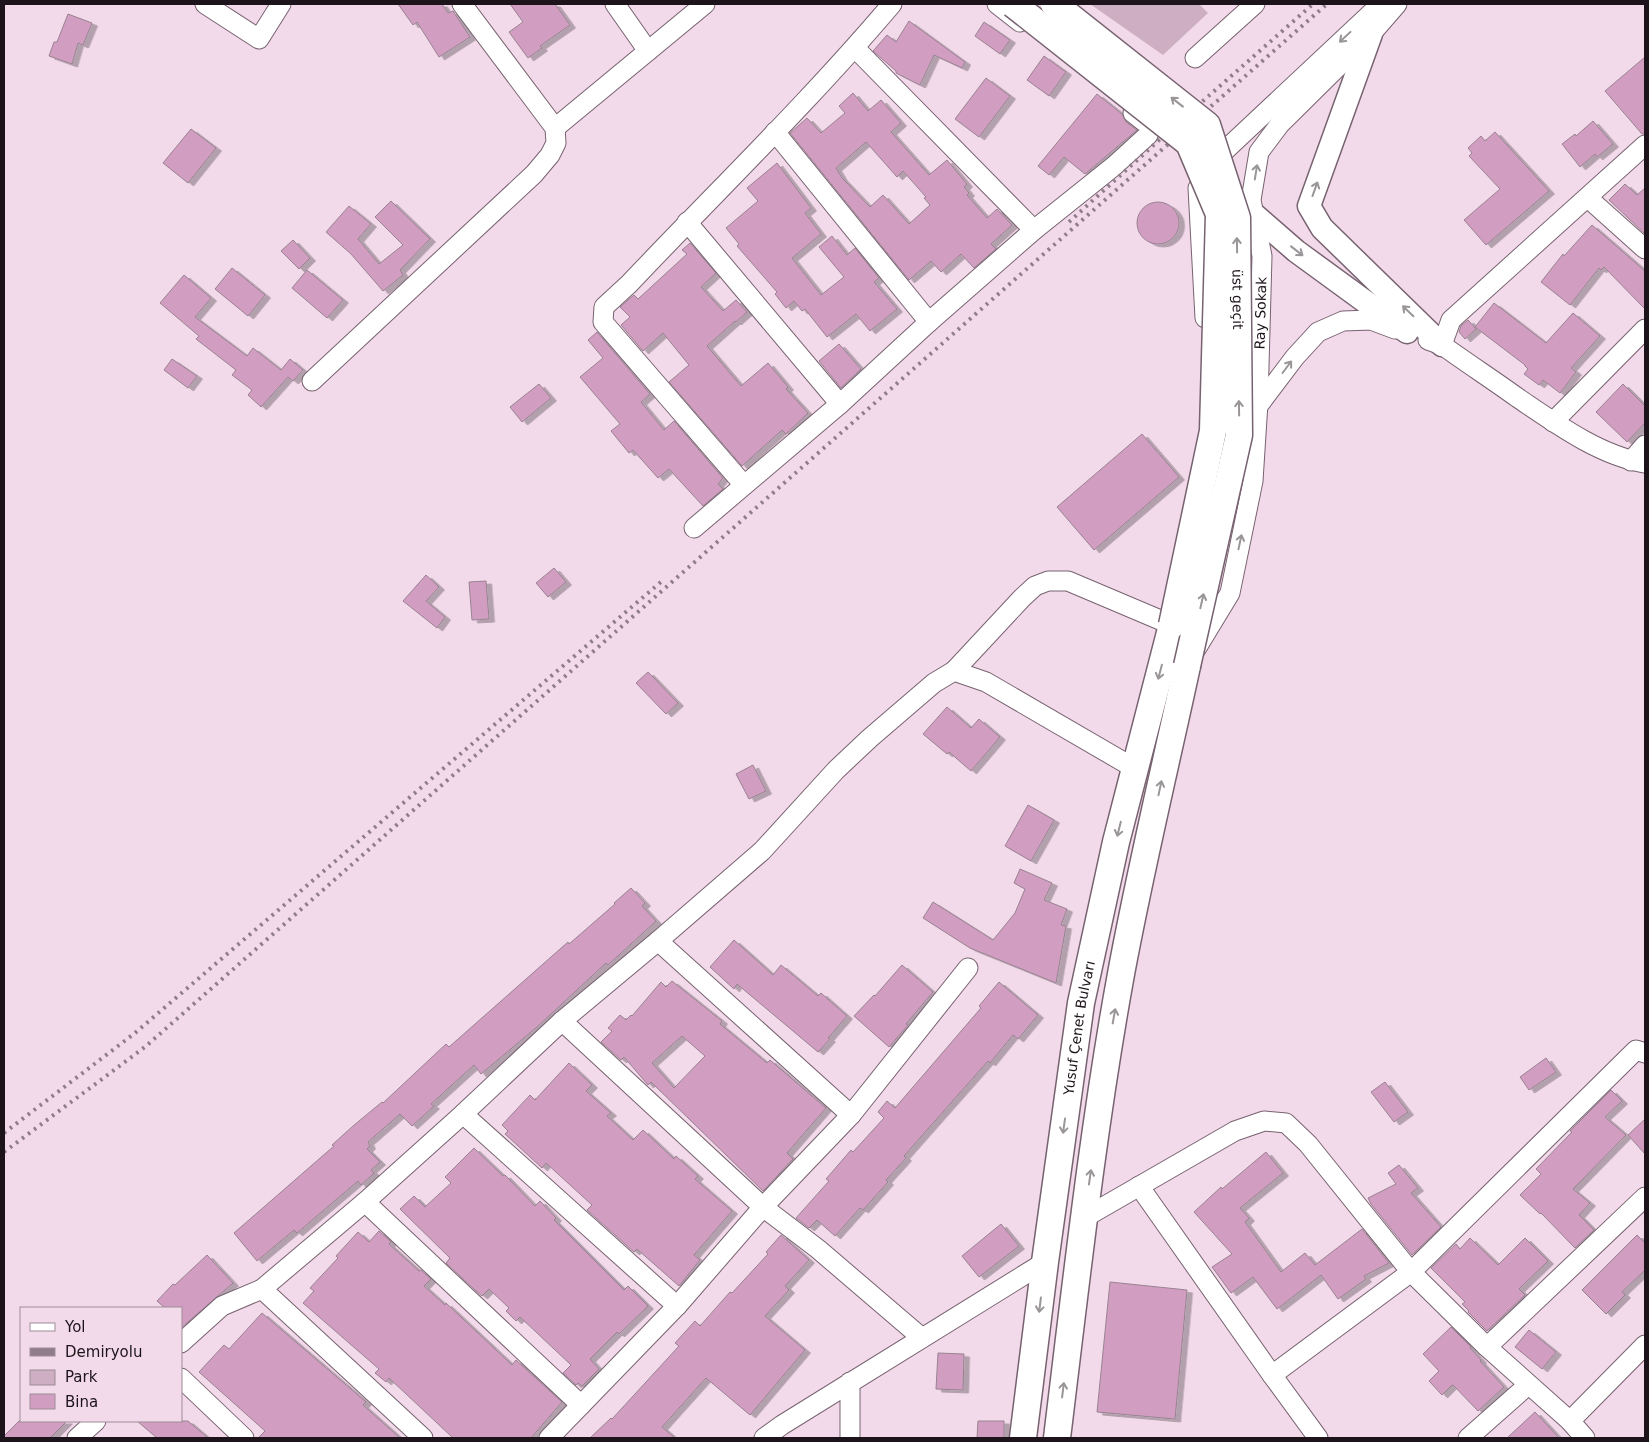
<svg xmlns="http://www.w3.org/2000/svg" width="1649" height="1442" font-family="'DejaVu Sans',sans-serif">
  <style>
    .green { fill: #ceaec3 }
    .building { fill: #d19ec1; stroke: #988291; fill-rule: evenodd; filter: url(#shadow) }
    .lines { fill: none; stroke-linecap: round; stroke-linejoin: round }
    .minor-casing { stroke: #776270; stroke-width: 21 }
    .major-casing { stroke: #776270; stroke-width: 25 }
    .highway-casing { stroke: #776270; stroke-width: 29 }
    .minor { stroke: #fff; stroke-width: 19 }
    .major { stroke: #fff; stroke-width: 22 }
    .highway { stroke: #fff; stroke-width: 26 }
    .rail { stroke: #8f7e8a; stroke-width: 4; stroke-dasharray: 2.5 5; stroke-linecap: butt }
    .highway-bridge-casing { stroke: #776270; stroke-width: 29; stroke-linecap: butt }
    .highway-bridge { stroke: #fff; stroke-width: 26 }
    .oneway { stroke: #999598 }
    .labels { text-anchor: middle; stroke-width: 4.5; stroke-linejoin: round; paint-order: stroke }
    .street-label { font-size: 14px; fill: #1c141a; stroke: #f3daea }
  </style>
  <defs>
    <filter id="shadow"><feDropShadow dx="5.5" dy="3" stdDeviation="0" flood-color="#0004"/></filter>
  </defs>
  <rect width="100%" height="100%" fill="#f3daea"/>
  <polygon class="green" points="1090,4 1199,4 1208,13 1163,55"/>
  <g class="building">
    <polygon points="398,4 442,4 448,13 453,11 470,37 439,57 417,22 413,25"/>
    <polygon points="510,4 555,4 570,25 540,46 542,48 528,58 509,32 523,22"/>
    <polygon points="68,14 92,23 83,45 78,43 72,64 49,56 54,42 57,42"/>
    <polygon points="909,21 965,62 962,68 934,55 920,85 896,73 896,71 873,51 887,35 896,42"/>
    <polygon points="984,22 1010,40 1000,54 975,36"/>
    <polygon points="1044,56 1066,72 1049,96 1027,80"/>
    <polygon points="1645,57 1645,134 1642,134 1605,91"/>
    <polygon points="986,78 1010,96 979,137 955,119"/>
    <path d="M853,93L868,111L881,100L901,123L891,132L929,175L947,160L967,184L964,187L969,193L967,195L987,218L997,209L1012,225L991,244L996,249L974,268L961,254L941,272L931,261L909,280L790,133L807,118L821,133L845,113L839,106ZM866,142L897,177L903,171L926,197L924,198L930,205L909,224L883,195L870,207L842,178L836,168Z"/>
    <polygon points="1097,94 1122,114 1126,122 1137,130 1085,174 1064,157 1049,175 1038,166"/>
    <polygon points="1593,121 1613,144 1597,157 1595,154 1580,167 1562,144 1575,134 1576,136"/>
    <polygon points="191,129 216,148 188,183 163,163"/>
    <polygon points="1495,132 1549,191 1486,245 1464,220 1500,189 1469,156 1472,153 1468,148 1481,136 1485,141"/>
    <polygon points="777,163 811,208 805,213 821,234 792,258 821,295 844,277 819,247 832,236 847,255 855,248 879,278 874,282 897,309 870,331 856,314 827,337 805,309 802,311 794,301 786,308 775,294 777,292 737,246 739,244 726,228 758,201 747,188"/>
    <polygon points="1625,184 1637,195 1645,188 1645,234 1609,200"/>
    <polygon points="391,201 430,239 400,270 403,275 383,291 351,254 326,232 349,206 371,224 358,239 379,264 403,245 375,217"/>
    <circle cx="1158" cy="223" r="21"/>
    <polygon points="1592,225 1645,271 1645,309 1604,267 1601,270 1599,268 1570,305 1541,282 1563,254 1564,256"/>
    <polygon points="293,240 310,258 299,269 281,251"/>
    <polygon points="690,243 716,273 701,287 723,311 736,300 747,312 736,322 735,321 707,346 741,386 768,363 788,387 786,389 808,413 786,434 782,430 742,466 669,382 689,365 663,333 643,351 621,325 630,317 620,307 634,295 638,299 687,254 682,250"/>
    <polygon points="232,268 265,295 248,316 215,289"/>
    <polygon points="307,270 343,300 327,318 292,288"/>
    <polygon points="184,275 211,298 195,317 247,356 253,348 281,370 290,359 303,370 293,381 288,377 261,407 248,395 252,390 232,375 236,370 196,339 199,336 160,303"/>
    <polygon points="1494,303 1546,343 1573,313 1600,336 1571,368 1576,372 1560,393 1543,380 1539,385 1524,374 1528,369 1525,366 1525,365 1475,327"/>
    <polygon points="1468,320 1476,329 1465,339 1459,332 1461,326"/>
    <polygon points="597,332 650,394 641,402 664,430 674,421 723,478 718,484 723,489 703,506 669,469 658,478 633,450 629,453 611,431 620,424 580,377 603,358 588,340"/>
    <polygon points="839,344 861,369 841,388 819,361"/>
    <polygon points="172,359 197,376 188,388 164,370"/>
    <polygon points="539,384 551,398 522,422 510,407"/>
    <polygon points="1623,384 1645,406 1645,423 1627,442 1596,412"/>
    <polygon points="1142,434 1179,477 1094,550 1057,507"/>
    <polygon points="554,568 566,582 548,597 536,583"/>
    <polygon points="426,575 439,587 426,601 445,617 437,628 403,601"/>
    <polygon points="486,581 489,619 472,620 469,582"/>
    <polygon points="648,672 678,703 666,714 636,683"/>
    <polygon points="947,707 971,728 979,719 1000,737 971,771 949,752 947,754 923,734"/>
    <polygon points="753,765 766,791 749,799 736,774"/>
    <polygon points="1028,805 1054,820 1031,861 1005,846"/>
    <polygon points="1020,869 1052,883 1044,900 1067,909 1061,925 1066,926 1056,983 970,948 923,918 933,902 993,940 1015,913 1025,889 1014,883"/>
    <polygon points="631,888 645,903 642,906 656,921 608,965 606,963 537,1027 481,1074 474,1065 431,1104 434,1106 412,1126 400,1114 368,1142 370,1146 367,1149 380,1162 371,1170 374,1173 361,1185 358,1181 297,1233 294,1230 257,1261 234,1233 334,1146 332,1145 353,1126 382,1102 383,1103 446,1044 449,1047 568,942 569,944 615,904 614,903"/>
    <polygon points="734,940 773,975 781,965 818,996 821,993 847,1016 828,1038 830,1039 818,1052 737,984 734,989 710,967"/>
    <polygon points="902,965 933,992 906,1024 908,1025 889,1047 854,1016 874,995 875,996"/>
    <path d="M672,981L722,1021L720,1024L767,1063L770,1060L826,1108L787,1153L793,1159L763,1191L651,1082L648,1085L624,1057L621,1060L601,1042L612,1031L608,1028L620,1015L626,1020L631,1015L632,1016L661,982L666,987ZM682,1036L705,1056L674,1088L652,1063Z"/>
    <polygon points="999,982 1038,1015 1018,1039 1013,1035 990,1063 988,1061 904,1156 906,1158 886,1180 888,1182 863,1210 860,1208 835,1236 817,1220 809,1228 796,1218 829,1181 826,1179 851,1150 853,1152 884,1118 878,1112 887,1101 895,1108 981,1008 979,1006"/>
    <polygon points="1546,1058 1556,1072 1529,1090 1520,1077"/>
    <polygon points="569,1063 592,1085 586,1091 611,1113 607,1116 633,1140 643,1130 674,1159 676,1156 698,1176 695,1179 732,1211 694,1255 700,1260 679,1286 637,1249 634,1252 587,1210 592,1205 546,1163 542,1168 505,1134 508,1131 502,1125 530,1095 535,1100"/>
    <polygon points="1385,1082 1408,1112 1394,1122 1371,1092"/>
    <polygon points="1611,1090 1622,1101 1605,1117 1626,1135 1573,1189 1590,1203 1579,1215 1594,1230 1575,1248 1541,1213 1540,1214 1520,1195 1541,1174 1536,1169 1572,1132 1570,1131"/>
    <polygon points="1645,1119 1645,1154 1628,1135"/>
    <polygon points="474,1148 503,1176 505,1175 535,1206 540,1201 556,1218 554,1220 624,1290 628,1286 648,1306 619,1334 617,1332 590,1359 599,1369 582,1386 578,1383 576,1385 563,1373 571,1365 520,1317 516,1321 506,1311 509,1308 489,1289 482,1296 475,1290 446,1263 450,1258 400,1209 414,1196 425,1207 451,1183 445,1177"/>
    <polygon points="1266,1152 1283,1173 1240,1208 1249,1218 1245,1222 1281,1272 1305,1253 1315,1265 1362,1229 1389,1263 1364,1276 1366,1279 1338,1299 1321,1275 1277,1309 1253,1277 1231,1293 1212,1267 1232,1254 1194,1212 1221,1187 1222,1189"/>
    <polygon points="1399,1165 1418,1188 1411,1193 1441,1227 1412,1255 1371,1204 1368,1198 1396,1184 1388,1173"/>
    <polygon points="1001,1224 1019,1246 979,1277 962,1256"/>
    <polygon points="379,1231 391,1242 389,1244 419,1271 421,1270 431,1279 424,1286 445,1305 446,1303 512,1365 516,1360 562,1402 531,1438 453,1438 389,1378 386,1382 375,1373 379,1369 303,1303 314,1291 310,1288 338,1258 336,1256 358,1232 369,1242"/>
    <polygon points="781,1235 809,1260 785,1286 789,1290 765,1316 805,1350 750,1415 706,1378 662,1427 675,1438 590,1438 611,1418 612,1419 679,1346 675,1343 695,1321 700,1326 730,1292 732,1293 768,1254 766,1252"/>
    <polygon points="1637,1235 1645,1243 1645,1270 1622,1292 1625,1295 1606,1314 1582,1290"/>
    <polygon points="1470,1238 1498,1265 1525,1238 1548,1261 1519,1289 1525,1295 1487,1331 1468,1312 1469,1311 1462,1304 1465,1302 1431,1268 1456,1244 1460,1249"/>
    <polygon points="207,1255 233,1283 181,1328 181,1308 165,1308 157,1301 173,1284 175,1285"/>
    <polygon points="1110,1282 1187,1290 1175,1419 1097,1412"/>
    <polygon points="262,1313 366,1402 363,1405 400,1438 258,1438 265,1431 199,1372 224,1345 229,1349"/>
    <polygon points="1451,1327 1471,1347 1470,1348 1481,1360 1480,1361 1504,1387 1478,1411 1454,1386 1452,1385 1442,1395 1429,1381 1439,1371 1423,1354"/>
    <polygon points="1529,1330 1556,1352 1542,1369 1515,1347"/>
    <polygon points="938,1353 964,1354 963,1390 936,1389"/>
    <polygon points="1535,1412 1559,1438 1507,1438"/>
    <polygon points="19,1421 67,1421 50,1438 4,1438 4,1436"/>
    <polygon points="137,1421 188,1421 208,1438 157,1438"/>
    <polygon points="978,1421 1004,1421 1004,1438 977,1438"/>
  </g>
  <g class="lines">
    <g class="minor-casing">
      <g id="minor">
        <polyline points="205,4 259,39 281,4"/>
        <polyline points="615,4 648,51"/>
        <polyline points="997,4 1020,22"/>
        <polyline points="855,48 1034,230"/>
        <polyline points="1195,58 1255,4"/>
        <polyline points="555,128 705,4"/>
        <polyline points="775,132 929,322"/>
        <polyline points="1588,198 1645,249"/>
        <polyline points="687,222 840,404"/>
        <polyline points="1205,318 1198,188 1219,156 1381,4"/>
        <path d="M1428,340L1442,345C1467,363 1493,380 1518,398C1555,423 1600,456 1645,463"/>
        <polyline points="1442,345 1451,320 1645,145"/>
        <polyline points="312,381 534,174 550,155 556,143 555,128 462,4"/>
        <polyline points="1258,406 1295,357 1318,332 1343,321 1371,320 1395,329"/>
        <polyline points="1553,422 1645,329"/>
        <polyline points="1631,461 1645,445"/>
        <path d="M744,485L603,322L604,307L629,284C717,191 809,102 892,4"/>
        <polyline points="694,528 840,404 929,322 1034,230 1114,166 1148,135 1151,127 1133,113"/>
        <path id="s1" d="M1196,649L1230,593L1253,481L1258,403L1262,256L1251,200L1259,152L1280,124L1371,34L1397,4"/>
        <polyline points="954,671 1022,598 1035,586 1048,581 1068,581 1172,625 1171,612"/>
        <polyline points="658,941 851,1115"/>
        <polyline points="562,1021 763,1207 818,1249 922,1338"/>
        <polyline points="463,1114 677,1306"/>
        <polyline points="1139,1186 1272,1375 1318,1438"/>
        <polyline points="365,1202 581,1405"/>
        <polyline points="1084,1218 1235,1131 1264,1121 1286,1123 1308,1144 1411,1272 1487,1347 1570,1421 1585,1438"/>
        <polyline points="262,1289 423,1438"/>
        <polyline points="181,1343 222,1306 262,1289 365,1202 463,1114 562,1021 658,941 762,851 836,770 870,738 934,683 954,671 986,682 1134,768"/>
        <polyline points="1487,1347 1645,1197"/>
        <polyline points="1272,1375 1411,1272 1636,1050 1645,1053"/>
        <polyline points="181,1378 244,1438"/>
        <polyline points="1570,1421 1645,1345"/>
        <polyline points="77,1438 96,1421"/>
        <polyline points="549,1438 677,1306 763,1207 851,1115 968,968"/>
        <polyline points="764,1438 782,1425 1045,1262"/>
        <polyline points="850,1438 850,1382"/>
        <polyline points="1468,1438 1528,1385"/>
      </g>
    </g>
    <g class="major-casing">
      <g id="major">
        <polyline points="1371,34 1309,206 1322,228 1442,345"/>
        <polyline points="1225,189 1296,251 1407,332"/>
      </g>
    </g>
    <g class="highway-casing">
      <g id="highway">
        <path id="s2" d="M1023,1438L1045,1262L1081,1003L1116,842L1172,625"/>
        <path d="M1057,1438C1076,1283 1093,1127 1121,974C1140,871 1165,768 1187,666"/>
      </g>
    </g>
    <use href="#minor" class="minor"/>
    <use href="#major" class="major"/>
    <use href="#highway" class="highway"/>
    <g class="rail">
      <polyline points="1069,222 1179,122 1313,4"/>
      <polyline points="4,1133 135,1033 662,581"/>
      <polyline points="4,1152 145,1047 1327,4"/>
    </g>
    <g class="highway-bridge-casing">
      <g id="highway-bridge">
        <polyline points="1013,4 1189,143 1219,214 1213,431 1172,625"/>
        <path id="s3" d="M1054,4L1207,125L1237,218L1239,435L1187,666"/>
      </g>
    </g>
    <use href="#highway-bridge" class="highway-bridge"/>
  </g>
  <defs><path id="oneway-shaft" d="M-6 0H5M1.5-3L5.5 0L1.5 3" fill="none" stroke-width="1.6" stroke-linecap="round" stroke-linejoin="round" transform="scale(1.25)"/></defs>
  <g class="oneway">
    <use href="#oneway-shaft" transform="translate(1345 37) rotate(137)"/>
    <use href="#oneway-shaft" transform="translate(1177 102) rotate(-142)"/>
    <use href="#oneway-shaft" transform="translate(1256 172) rotate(-81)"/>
    <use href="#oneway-shaft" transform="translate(1315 189) rotate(-70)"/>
    <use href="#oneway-shaft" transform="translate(1237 245) rotate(-91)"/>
    <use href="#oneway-shaft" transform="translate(1297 251) rotate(38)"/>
    <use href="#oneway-shaft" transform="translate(1408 311) rotate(-136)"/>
    <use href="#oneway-shaft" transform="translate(1287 367) rotate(-53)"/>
    <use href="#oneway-shaft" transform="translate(1239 408) rotate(-91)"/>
    <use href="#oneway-shaft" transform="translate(1240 542) rotate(-78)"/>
    <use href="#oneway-shaft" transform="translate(1202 601) rotate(-77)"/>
    <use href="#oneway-shaft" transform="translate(1160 672) rotate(105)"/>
    <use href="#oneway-shaft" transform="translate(1160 788) rotate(-78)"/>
    <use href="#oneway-shaft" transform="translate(1119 829) rotate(104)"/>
    <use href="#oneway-shaft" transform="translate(1114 1016) rotate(-80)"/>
    <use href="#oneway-shaft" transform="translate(1064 1126) rotate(98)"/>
    <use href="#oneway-shaft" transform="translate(1090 1177) rotate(-82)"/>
    <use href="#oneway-shaft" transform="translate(1040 1305) rotate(97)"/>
    <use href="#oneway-shaft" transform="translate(1063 1390) rotate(-83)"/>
  </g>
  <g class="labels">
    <g class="street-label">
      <text dy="5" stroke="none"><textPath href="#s3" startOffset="374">üst geçit</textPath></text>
      <text dy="5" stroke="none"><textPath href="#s1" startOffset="348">Ray Sokak</textPath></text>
      <text dy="5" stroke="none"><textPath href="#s2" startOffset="414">Yusuf Çenet Bulvarı</textPath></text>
    </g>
  </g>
  <rect width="1649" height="1442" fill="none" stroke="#1c141a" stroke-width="10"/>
  <rect x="20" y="1307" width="162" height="115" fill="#f3daea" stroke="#9d8b97"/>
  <rect x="30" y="1323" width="25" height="8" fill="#ffffff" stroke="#9d8b97"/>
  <text x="65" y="1332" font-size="15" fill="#1c141a">Yol</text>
  <rect x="30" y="1348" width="25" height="8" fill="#8f7e8a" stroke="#9d8b97"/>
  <text x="65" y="1357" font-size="15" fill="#1c141a">Demiryolu</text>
  <rect x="30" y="1370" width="25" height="15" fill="#ceaec3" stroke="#9d8b97"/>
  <text x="65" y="1382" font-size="15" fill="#1c141a">Park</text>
  <rect x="30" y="1394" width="25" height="15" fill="#d19ec1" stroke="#9d8b97"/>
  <text x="65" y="1407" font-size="15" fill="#1c141a">Bina</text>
</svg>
